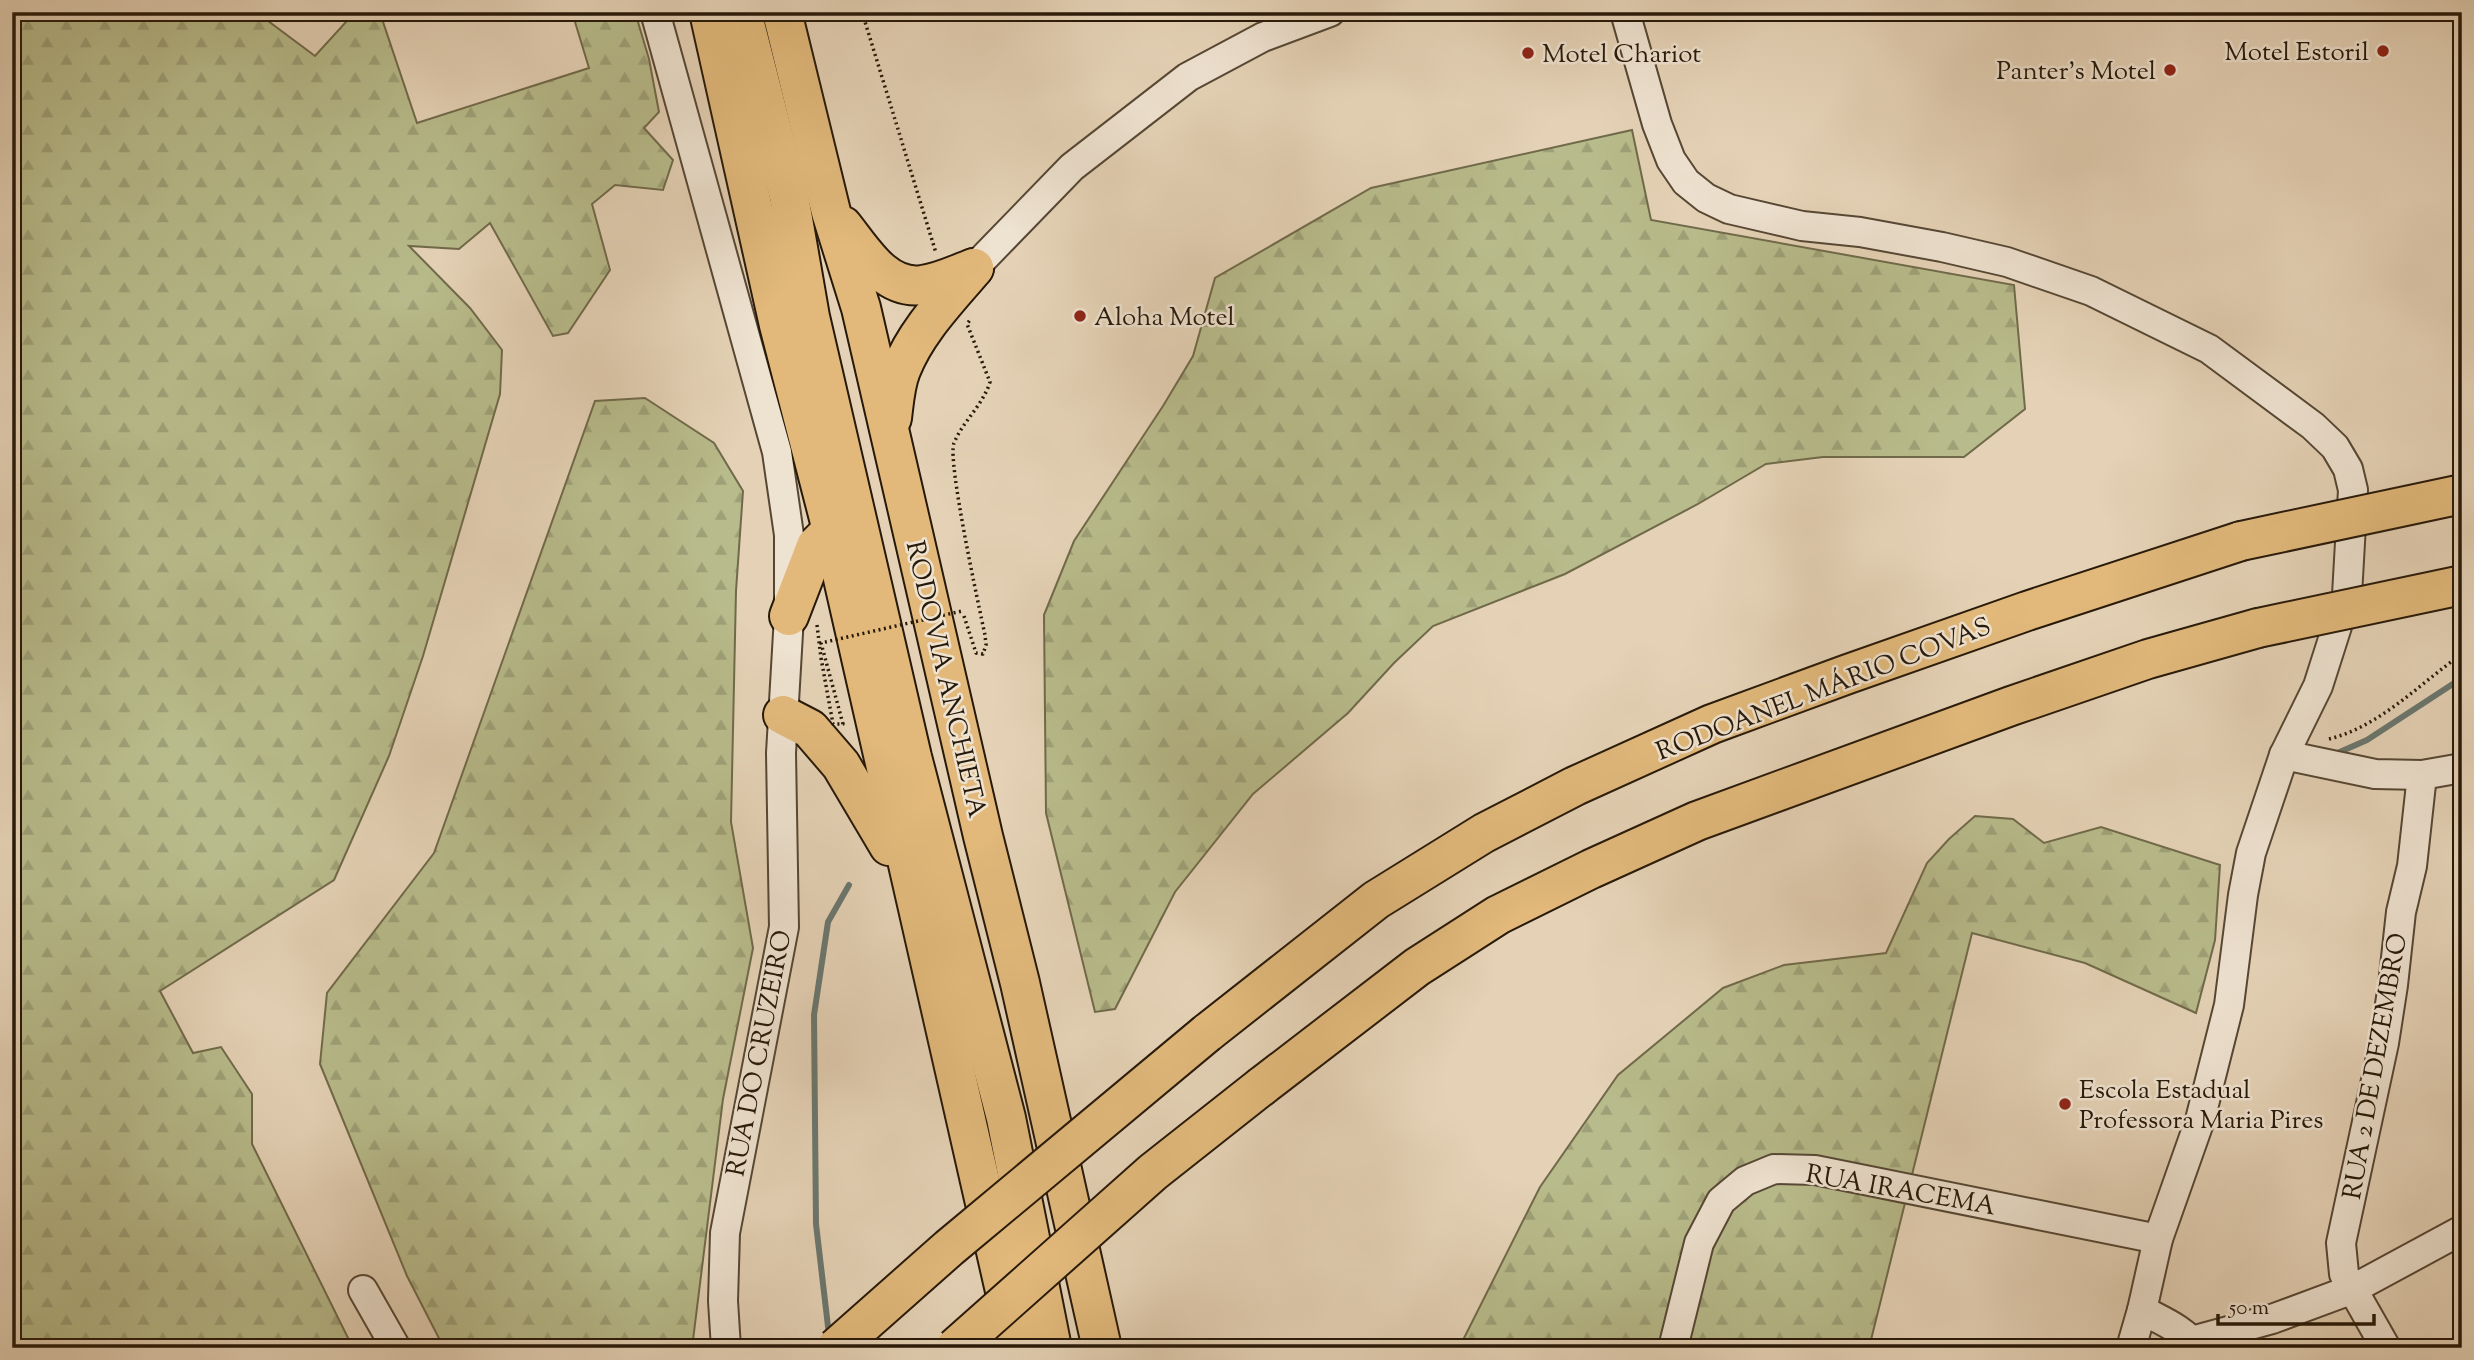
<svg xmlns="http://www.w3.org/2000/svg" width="2474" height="1360" font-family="'Sorts Mill Goudy',serif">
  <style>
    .forest { fill: url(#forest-firs); stroke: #706a4a; stroke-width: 2 }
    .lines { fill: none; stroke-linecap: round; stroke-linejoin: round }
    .stream { stroke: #6a776f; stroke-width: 6 }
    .minor-casing { stroke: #564734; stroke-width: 32 }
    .highway-casing { stroke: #271909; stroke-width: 42 }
    .path { stroke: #271909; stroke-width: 3.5; stroke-dasharray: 2 3.5; stroke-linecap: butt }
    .minor { stroke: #eee2d0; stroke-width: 28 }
    .highway { stroke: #e2b97b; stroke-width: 38 }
    .highway-bridge-casing { stroke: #271909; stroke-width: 42; stroke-linecap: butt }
    .path-bridge { stroke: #271909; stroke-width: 3.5; stroke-dasharray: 2 3.5; stroke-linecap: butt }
    .highway-bridge { stroke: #e2b97b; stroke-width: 38 }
    .poi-dot { fill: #8f2418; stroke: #eee2d0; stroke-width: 2.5 }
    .labels { text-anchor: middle; stroke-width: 5; stroke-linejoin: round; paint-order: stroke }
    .poi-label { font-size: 26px; fill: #271909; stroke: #eee2d0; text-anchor: start }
    .street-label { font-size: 26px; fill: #271909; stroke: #eee2d0 }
  </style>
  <defs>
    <pattern id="forest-firs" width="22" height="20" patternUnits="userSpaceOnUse" patternTransform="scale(1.75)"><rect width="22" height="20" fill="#b8bb8b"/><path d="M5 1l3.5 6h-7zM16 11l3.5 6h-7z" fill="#9ea077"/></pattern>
  </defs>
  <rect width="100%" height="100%" fill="#e5d2b6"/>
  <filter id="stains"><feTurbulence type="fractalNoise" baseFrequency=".00286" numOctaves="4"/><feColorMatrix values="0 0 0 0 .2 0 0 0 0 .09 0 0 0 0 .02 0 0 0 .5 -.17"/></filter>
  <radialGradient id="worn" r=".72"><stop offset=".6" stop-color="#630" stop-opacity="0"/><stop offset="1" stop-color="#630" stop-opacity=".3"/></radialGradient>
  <g class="forest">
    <polygon points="12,12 256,12 315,56 355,12 381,16 417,123 589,68 572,12 635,12 649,59 659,112 644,128 673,160 663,190 615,185 592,204 610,270 568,333 553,336 490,223 459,249 409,246 470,308 502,350 500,394 423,656 389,756 334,880 160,991 193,1053 221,1047 252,1094 252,1144 353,1348 12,1348"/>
    <polygon points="1632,130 1651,220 2014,285 2025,409 1964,457 1823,457 1766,464 1698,504 1565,574 1433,626 1394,663 1348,713 1253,794 1175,892 1115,1009 1095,1012 1046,813 1044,615 1074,541 1163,406 1193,356 1215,278 1371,188"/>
    <polygon points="645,398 714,443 743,491 736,591 731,822 753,948 723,1099 692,1348 444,1348 407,1276 320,1064 327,993 434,853 595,401"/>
    <polygon points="1975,816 2013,819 2044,843 2101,827 2220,865 2215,940 2196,1013 2085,963 1972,933 1869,1348 1459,1348 1540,1187 1618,1075 1723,988 1784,965 1886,953 1927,863 1949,839"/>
  </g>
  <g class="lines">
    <g class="stream">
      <polyline points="2333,755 2367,740 2462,678"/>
      <polyline points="829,1335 816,1224 814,1015 828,922 849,885"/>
    </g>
    <g class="minor-casing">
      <g id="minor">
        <polyline points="655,12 777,452 789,535 789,616 781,753 784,927 725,1233 723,1301 726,1348"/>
        <polyline points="1625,12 1657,124 1671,160 1686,182 1706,198 1729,209 1802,226 1860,232 1942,247 2007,262 2091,291 2209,349 2313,426 2335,447 2348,469 2353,490 2347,595 2318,686 2284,755 2251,853 2243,895 2229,1005 2200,1120 2158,1239 2142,1310 2131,1348"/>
        <polyline points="974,268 1072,167 1188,77 1263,37 1330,12"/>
        <polyline points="2284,755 2375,774 2422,775 2462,768"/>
        <polyline points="363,1290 396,1348"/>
        <path d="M2142,1310C2160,1320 2186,1330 2196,1348"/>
        <polyline points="2192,1341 2272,1319 2353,1289 2462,1230"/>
        <polyline points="1673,1348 1699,1243 1721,1201 1745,1181 1774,1169 1815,1170 2158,1239"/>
        <polyline points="2386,1348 2344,1274 2341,1243 2384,1043 2393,985 2401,912 2412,866 2422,775"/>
      </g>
    </g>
    <g class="highway-casing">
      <g id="highway">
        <polyline points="709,12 779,325 832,530 1018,1348"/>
        <polyline points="742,12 789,196 810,317 912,757 1006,1118 1052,1348"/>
        <polyline points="782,12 831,212 861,308 983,836 1020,983 1102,1348"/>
        <path d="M843,226C863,251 885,290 922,285C940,283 957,274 974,268"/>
        <path d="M892,418C894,402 895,385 901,370C916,331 948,299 974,268"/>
        <polyline points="789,616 816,546 832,530"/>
        <polyline points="783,715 810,729 841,765 889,846"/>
        <polyline points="1207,1033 1376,900 1484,833 1575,786 1712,724 1848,674 2027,611 2241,541"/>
        <polyline points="1262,1086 1417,967 1498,915 1591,869 1697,821 2011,706 2148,659 2258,628"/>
      </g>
    </g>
    <g class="path">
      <polyline points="862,12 936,253"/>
      <path d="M964,616L976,653L983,654L986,645L985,635C979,607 947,460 954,443C963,421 983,405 990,382L967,324L970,320"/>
      <polyline points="817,625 821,658"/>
      <path d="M2329,739C2381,726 2419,684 2462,654"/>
    </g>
    <use href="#minor" class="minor"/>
    <use href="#highway" class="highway"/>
    <g class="highway-bridge-casing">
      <g id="highway-bridge">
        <polyline points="2241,541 2462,494"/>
        <polyline points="2258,628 2462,585"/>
        <polyline points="836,1348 949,1248 1207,1033"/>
        <polyline points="955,1348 1153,1172 1262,1086"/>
      </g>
    </g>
    <polyline class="path-bridge" points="821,658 833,724 843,724 821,643 962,611"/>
    <use href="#highway-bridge" class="highway-bridge"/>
  </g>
  <g class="poi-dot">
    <circle cx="2383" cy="51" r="7"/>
    <circle cx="1528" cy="53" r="7"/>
    <circle cx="2170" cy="70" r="7"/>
    <circle cx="1080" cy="316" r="7"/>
    <circle cx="2065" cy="1104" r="7"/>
  </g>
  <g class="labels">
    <g class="poi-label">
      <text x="2369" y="60" text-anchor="end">Motel Estoril</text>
      <text x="1542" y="62">Motel Chariot</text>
      <text x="2156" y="79" text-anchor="end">Panter's Motel</text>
      <text x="1094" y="325">Aloha Motel</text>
      <text x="2079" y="1098">Escola Estadual<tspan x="2079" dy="30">Professora Maria Pires</tspan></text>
    </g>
    <g class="street-label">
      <text transform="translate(947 679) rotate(77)" y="9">RODOVIA ANCHIETA</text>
      <text transform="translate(1823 688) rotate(-21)" y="9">RODOANEL MÁRIO COVAS</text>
      <text transform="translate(758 1053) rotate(-79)" y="9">RUA DO CRUZEIRO</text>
      <text transform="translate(2374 1066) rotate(-80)" y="9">RUA 2 DE DEZEMBRO</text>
      <text transform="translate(1901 1189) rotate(10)" y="9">RUA IRACEMA</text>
    </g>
  </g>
  <rect width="2474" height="1360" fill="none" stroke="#e5d2b6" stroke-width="42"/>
  <rect x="14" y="14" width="2446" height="1332" fill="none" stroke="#271909" stroke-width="3.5"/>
  <rect x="21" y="21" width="2432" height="1318" fill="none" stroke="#271909" stroke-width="2"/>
  <path d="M2218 1314v10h156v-10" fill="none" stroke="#271909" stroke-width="3.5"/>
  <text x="2229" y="1314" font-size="21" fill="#271909" stroke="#eee2d0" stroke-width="5" paint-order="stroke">50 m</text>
  <rect width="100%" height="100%" filter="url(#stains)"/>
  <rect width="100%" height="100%" fill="url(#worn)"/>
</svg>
